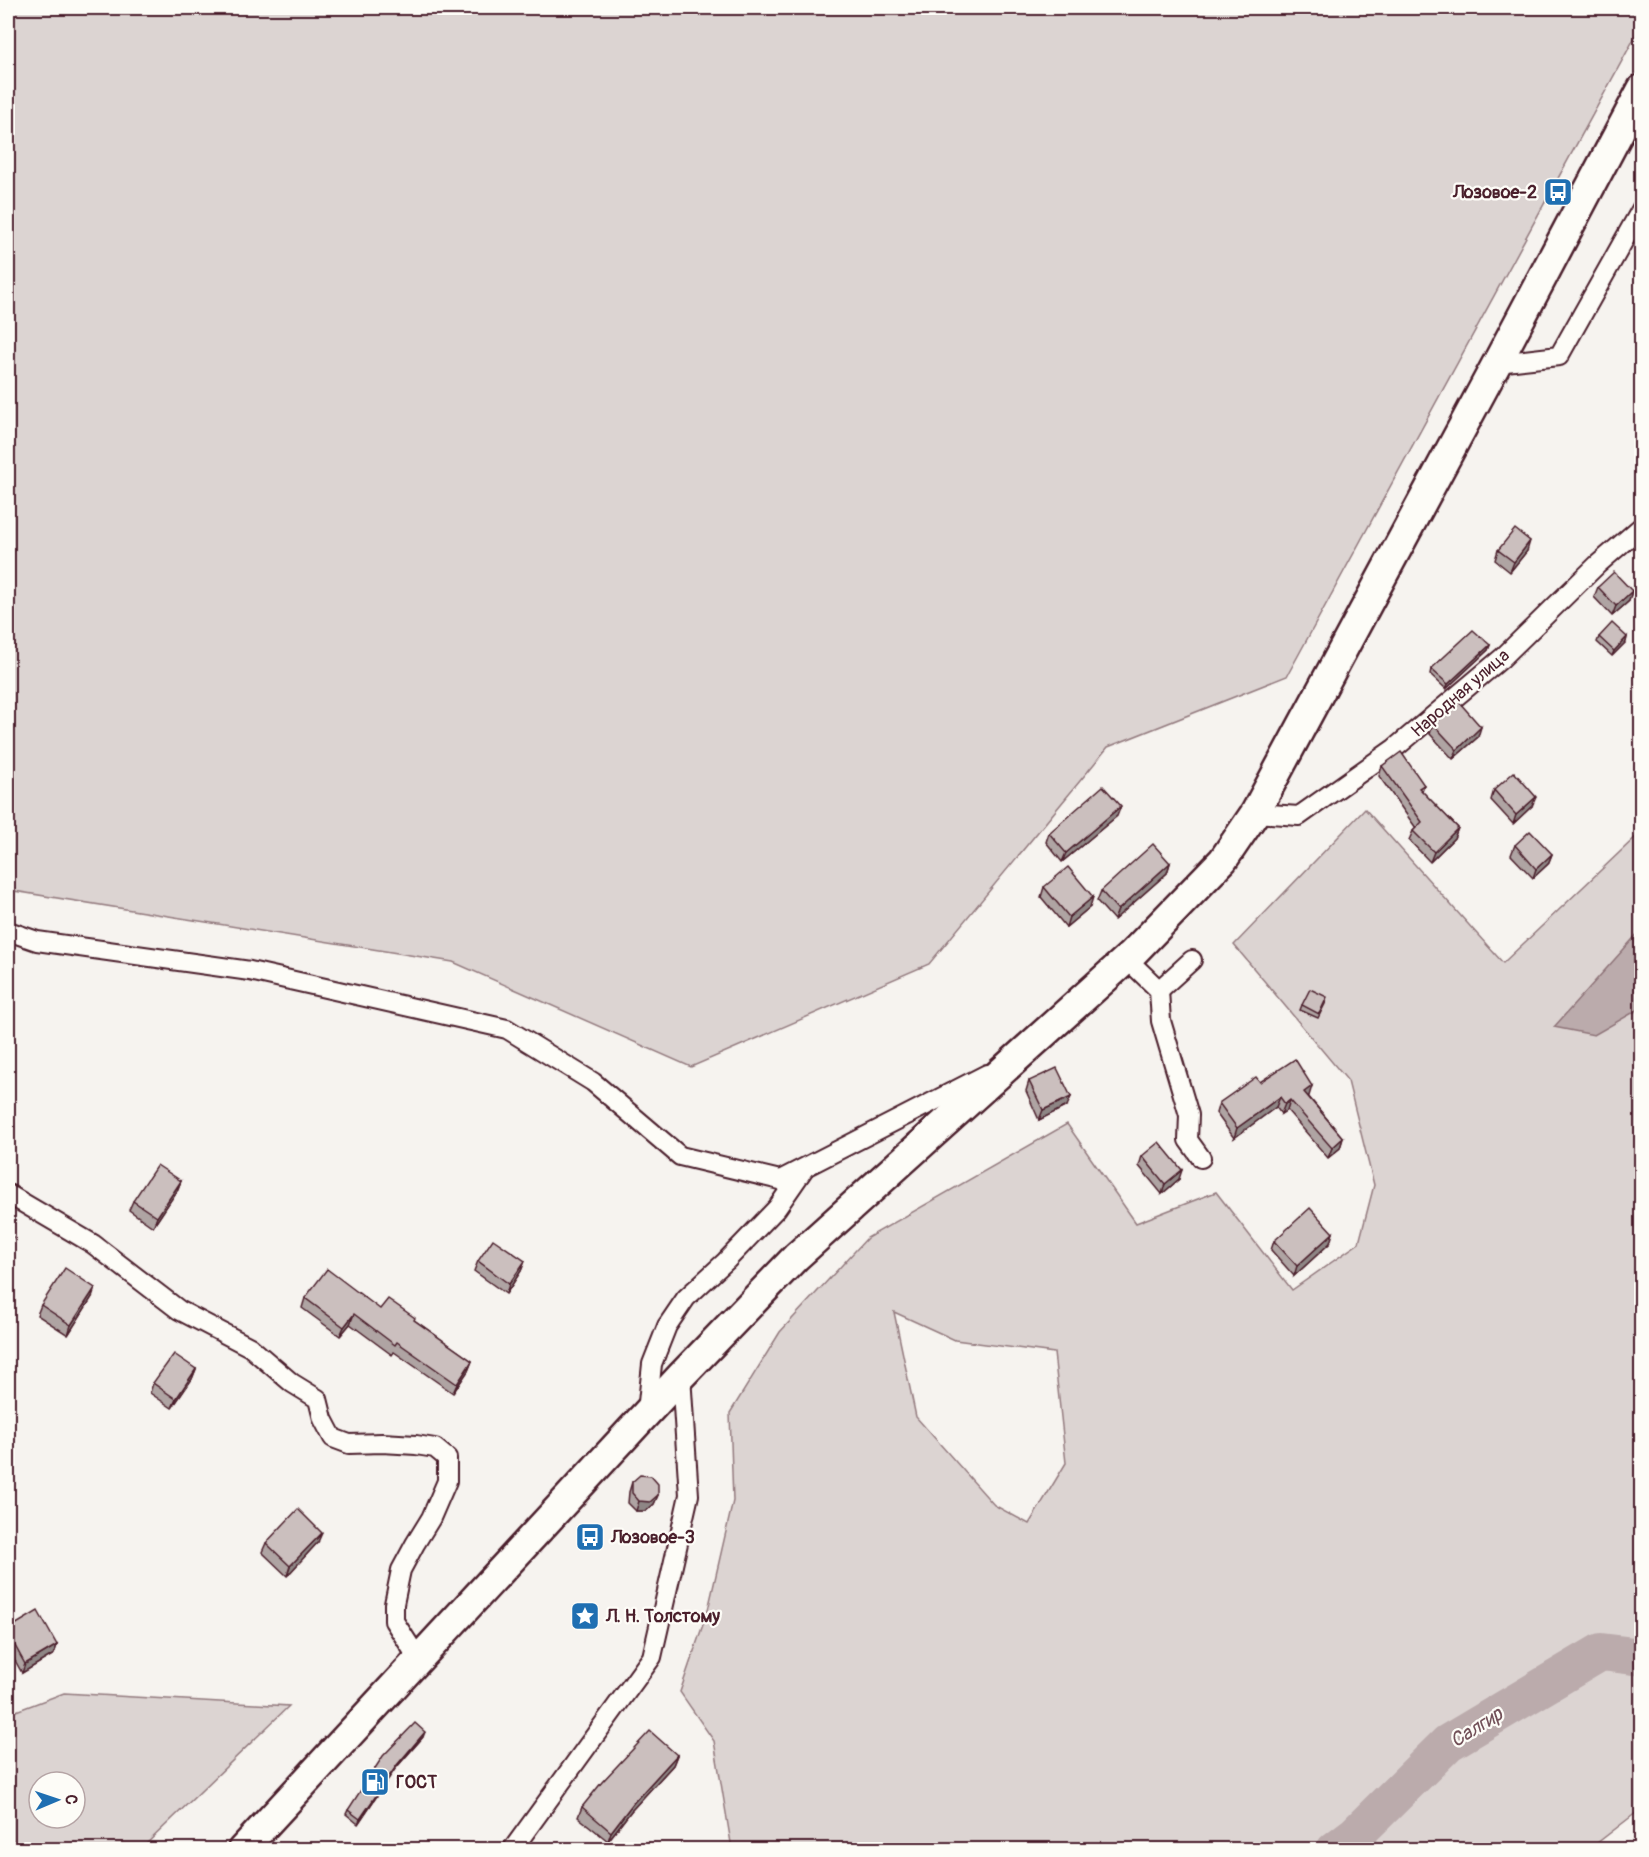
<svg xmlns="http://www.w3.org/2000/svg" width="1649" height="1857" font-family="Pangolin,sans-serif">
  <style>
    .green { fill: #dcd4d2; stroke: #937a7e; stroke-width: 1.5; fill-rule: evenodd }
    .water { fill: #bbabac; stroke: #8e7378; stroke-width: 1.5 }
    .lines { fill: none; stroke-linecap: round; stroke-linejoin: round }
    .river { stroke: #bbabac; stroke-width: 38 }
    .street-casing { stroke: #4a1f2b; stroke-width: 22 }
    .primary-casing { stroke: #4a1f2b; stroke-width: 33 }
    .street { stroke: #fdfcf7; stroke-width: 18 }
    .primary { stroke: #fdfcf7; stroke-width: 28 }
    .wall { fill: #afa4a3; stroke: #4a1f2b; stroke-width: 1.5 }
    .shaded-wall { fill: #8e8685; stroke: #4a1f2b; stroke-width: 1.5 }
    .building { fill: #cbbfbe; stroke: #4a1f2b; stroke-width: 1.5 }
    .labels { text-anchor: middle; stroke-width: 4.5; stroke-linejoin: round; paint-order: stroke }
    .poi-label { font-size: 18px; font-weight: bold; fill: #4a1f2b; stroke: #fdfcf7; text-anchor: start }
    .street-label { font-size: 18px; fill: #4a1f2b; stroke: #fdfcf7 }
    .water-label { font-size: 20px; font-style: italic; fill: #725058; stroke: #fdfcf7 }
  </style>
  <rect width="100%" height="100%" fill="#f6f3ef"/>
  <filter id="ink" filterUnits="userSpaceOnUse"><feTurbulence type="fractalNoise" baseFrequency=".0167" numOctaves="2"/><feDisplacementMap in="SourceGraphic" scale="12" xChannelSelector="R" yChannelSelector="G"/><feConvolveMatrix kernelMatrix="1 2 1 2 8 2 1 2 1" color-interpolation-filters="sRGB"/></filter>
  <g filter="url(#ink)">
    <g class="green">
      <polygon points="8,8 1641,8 1642,24 1287,676 1108,747 929,964 691,1067 453,962 8,890"/>
      <path d="M1365,809L1503,963L1641,832V1809L1588,1850L732,1849L714,1741L680,1692L708,1610L733,1501L730,1413L780,1332L867,1238L1067,1124L1136,1223L1216,1192L1292,1290L1359,1243L1374,1185L1348,1081L1234,945ZM894,1312L955,1340L1054,1353L1066,1463L1029,1524L994,1505L916,1417Z"/>
      <path d="M64,1693L289,1706L141,1849H8V1714ZM39,1782H75V1818H39Z"/>
    </g>
    <polygon class="water" points="1641,930 1641,1008 1594,1035 1554,1027"/>
    <g class="lines">
      <polyline class="river" points="1335,1850 1356,1834 1448,1743 1601,1652 1642,1657"/>
      <g class="street-casing">
        <g id="street">
          <polyline points="1497,363 1559,356 1642,208"/>
          <polyline points="1255,813 1299,816 1395,748 1502,658 1597,565 1642,526"/>
          <polyline points="8,931 37,941 250,971 507,1029 593,1082 680,1156 780,1180 987,1074"/>
          <polyline points="1127,959 1159,990 1161,1021 1189,1115 1188,1140 1201,1158"/>
          <polyline points="1159,990 1192,960"/>
          <polyline points="8,1194 93,1244 179,1310 250,1347 292,1383 318,1399 323,1419 333,1438 349,1444 382,1443 416,1445 435,1448 447,1458 447,1481 431,1518 415,1544 401,1570 394,1604 394,1621 419,1660"/>
          <polyline points="647,1412 652,1364 667,1326 686,1298 726,1261 777,1208 804,1169"/>
          <polyline points="512,1850 652,1657 689,1495 681,1376"/>
        </g>
      </g>
      <g class="primary-casing">
        <polyline id="primary" points="242,1850 681,1376 796,1257 1131,955 1223,860 1255,813 1497,363 1642,89"/>
      </g>
      <use href="#street" class="street"/>
      <use href="#primary" class="primary"/>
    </g>
    <g class="wall">
      <polygon points="1498,550 1527,551 1510,572 1495,560"/>
      <polygon points="1598,587 1632,591 1629,601 1612,616 1594,597"/>
      <polygon points="1599,637 1627,637 1626,642 1612,656 1597,642"/>
      <polygon points="1490,645 1488,650 1446,689 1430,674 1431,669"/>
      <polygon points="1433,724 1478,737 1453,759 1430,734"/>
      <polygon points="1382,766 1424,785 1422,791 1458,828 1454,838 1430,862 1409,840 1413,831 1416,828 1379,776"/>
      <polygon points="1494,790 1532,806 1513,824 1491,800"/>
      <polygon points="1117,816 1062,862 1046,842 1049,833"/>
      <polygon points="1515,845 1552,854 1548,864 1533,878 1511,855"/>
      <polygon points="1170,863 1167,873 1114,920 1097,901 1101,891"/>
      <polygon points="1044,887 1090,907 1066,927 1041,897"/>
      <polygon points="1326,1002 1318,1018 1300,1010 1302,1005"/>
      <polygon points="1029,1081 1067,1106 1039,1120 1026,1091"/>
      <polygon points="1260,1082 1309,1096 1308,1096 1343,1138 1340,1148 1328,1158 1287,1110 1281,1114 1276,1107 1234,1138 1216,1113 1219,1103"/>
      <polygon points="1142,1156 1179,1179 1162,1194 1139,1166"/>
      <polygon points="181,1181 177,1191 153,1227 129,1210 133,1201"/>
      <polygon points="1274,1241 1330,1243 1294,1276 1271,1250"/>
      <polygon points="478,1261 525,1261 521,1271 506,1294 474,1271"/>
      <polygon points="92,1297 68,1335 37,1315 41,1305"/>
      <polygon points="305,1298 380,1309 414,1320 472,1361 468,1371 453,1393 394,1352 392,1355 350,1324 340,1336 302,1308"/>
      <polygon points="196,1369 192,1379 172,1408 150,1393 153,1383"/>
      <polygon points="632,1482 658,1495 654,1504 646,1511 636,1511 628,1503 629,1492"/>
      <polygon points="318,1542 287,1576 262,1552 266,1543"/>
      <polygon points="8,1629 57,1645 54,1654 22,1673 8,1648"/>
      <polygon points="423,1737 395,1769 358,1824 346,1814 348,1810"/>
      <polygon points="677,1755 673,1765 631,1811 608,1841 578,1817 582,1807"/>
    </g>
    <g class="shaded-wall">
      <polygon points="1530,541 1527,551 1510,572 1514,562"/>
      <polygon points="1632,591 1629,601 1612,616 1616,606"/>
      <polygon points="1627,637 1626,642 1612,656 1614,651"/>
      <polygon points="1490,645 1488,650 1446,689 1448,684"/>
      <polygon points="1481,727 1478,737 1453,759 1457,750"/>
      <polygon points="1536,797 1532,806 1513,824 1516,815"/>
      <polygon points="1121,806 1117,816 1062,862 1066,853"/>
      <polygon points="1458,828 1454,838 1430,862 1434,852"/>
      <polygon points="1552,854 1548,864 1533,878 1536,869"/>
      <polygon points="1170,863 1167,873 1114,920 1118,910"/>
      <polygon points="1093,897 1090,907 1066,927 1069,917"/>
      <polygon points="1312,1086 1309,1096 1300,1101 1304,1092"/>
      <polygon points="1071,1097 1067,1106 1039,1120 1043,1110"/>
      <polygon points="1280,1097 1276,1107 1234,1138 1237,1128"/>
      <polygon points="1290,1100 1287,1110 1281,1114 1285,1104"/>
      <polygon points="1343,1138 1340,1148 1328,1158 1332,1148"/>
      <polygon points="1182,1170 1179,1179 1162,1194 1165,1184"/>
      <polygon points="181,1181 177,1191 153,1227 157,1217"/>
      <polygon points="1333,1233 1330,1243 1294,1276 1297,1266"/>
      <polygon points="525,1261 521,1271 506,1294 509,1284"/>
      <polygon points="95,1288 92,1297 68,1335 71,1325"/>
      <polygon points="354,1314 350,1324 340,1336 344,1327"/>
      <polygon points="472,1361 468,1371 453,1393 457,1384"/>
      <polygon points="196,1369 192,1379 172,1408 176,1399"/>
      <polygon points="658,1495 654,1504 646,1511 636,1511 639,1501"/>
      <polygon points="322,1533 318,1542 287,1576 290,1566"/>
      <polygon points="57,1645 54,1654 22,1673 25,1664"/>
      <polygon points="425,1732 423,1737 395,1769 358,1824 360,1819 397,1765"/>
      <polygon points="677,1755 673,1765 631,1811 608,1841 611,1832 634,1802"/>
    </g>
    <g class="building">
      <polygon points="1515,529 1530,541 1514,562 1498,550"/>
      <polygon points="1614,572 1632,591 1616,606 1598,587"/>
      <polygon points="1612,623 1627,637 1614,651 1599,637"/>
      <polygon points="1473,630 1490,645 1448,684 1431,669"/>
      <polygon points="1459,702 1481,727 1457,750 1433,724"/>
      <polygon points="1401,752 1424,785 1419,788 1458,828 1434,852 1413,831 1422,822 1382,766"/>
      <polygon points="1514,772 1536,797 1516,815 1494,790"/>
      <polygon points="1103,786 1121,806 1066,853 1049,833"/>
      <polygon points="1530,831 1552,854 1536,869 1515,845"/>
      <polygon points="1153,844 1170,863 1118,910 1101,891"/>
      <polygon points="1068,867 1093,897 1069,917 1044,887"/>
      <polygon points="1310,989 1327,997 1319,1014 1302,1005"/>
      <polygon points="1295,1059 1312,1086 1304,1092 1343,1138 1332,1148 1290,1100 1285,1104 1280,1097 1237,1128 1219,1103 1256,1077 1260,1082"/>
      <polygon points="1057,1068 1071,1097 1043,1110 1029,1081"/>
      <polygon points="1159,1142 1182,1170 1165,1184 1142,1156"/>
      <polygon points="157,1165 181,1181 157,1217 133,1201"/>
      <polygon points="1310,1208 1333,1233 1297,1266 1274,1241"/>
      <polygon points="8,1234 13,1237 8,1247"/>
      <polygon points="493,1239 525,1261 509,1284 478,1261"/>
      <polygon points="65,1268 95,1288 71,1325 41,1305"/>
      <polygon points="327,1269 380,1309 388,1299 415,1318 414,1320 472,1361 457,1384 397,1342 395,1345 354,1314 344,1327 305,1298"/>
      <polygon points="174,1354 196,1369 176,1399 153,1383"/>
      <polygon points="640,1475 651,1476 658,1484 658,1495 650,1502 639,1501 632,1493 632,1482"/>
      <polygon points="298,1509 322,1533 290,1566 266,1543"/>
      <polygon points="38,1611 57,1645 25,1664 8,1633 8,1629"/>
      <polygon points="415,1723 425,1732 397,1765 360,1819 348,1810 383,1756"/>
      <polygon points="650,1731 677,1755 634,1802 611,1832 582,1807 602,1782"/>
    </g>
  </g>
  <defs>
    <g id="bus-square" transform="scale(1.5)"><rect x="-9" y="-9" width="18" height="18" rx="4" fill="#1f6fb2" stroke="#fdfcf7"/><path d="M-5-6H5V4H4V6H2V4H-2V6H-4V4H-5ZM-3.5-4V0h7V-4ZM-3.5 1.2v1.5H-2V1.2ZM2 1.2v1.5H3.5V1.2Z" fill="#fff"/></g>
    <g id="sight-square" transform="scale(1.5)"><rect x="-9" y="-9" width="18" height="18" rx="4" fill="#1f6fb2" stroke="#fdfcf7"/><path d="M0-6L1.8-2.2L6-1.7L2.9 1.2L3.7 5.4L0 3.3L-3.7 5.4L-2.9 1.2L-6-1.7L-1.8-2.2Z" fill="#fff"/></g>
    <g id="fuel-square" transform="scale(1.5)"><rect x="-9" y="-9" width="18" height="18" rx="4" fill="#1f6fb2" stroke="#fdfcf7"/><path d="M-5.5-6h7V0h2V4h1.3V-2.5L3-4.5l.8-.8L6-3V5H2.5V1h-1V6h-7ZM-4.2-4.7v3.2H.2V-4.7Z" fill="#fff"/></g>
  </defs>
  <g fill-rule="evenodd">
    <use href="#bus-square" x="1558" y="192"/>
    <use href="#bus-square" x="590" y="1537"/>
    <use href="#sight-square" x="585" y="1616"/>
    <use href="#fuel-square" x="375" y="1782"/>
  </g>
  <g class="labels">
    <g class="poi-label">
      <text x="1537" y="198" text-anchor="end">Лозовое-2</text>
      <text x="611" y="1543">Лозовое-3</text>
      <text x="606" y="1622">Л. Н. Толстому</text>
      <text x="396" y="1788">ГОСТ</text>
    </g>
    <g class="street-label">
      <text transform="translate(1460 693) rotate(-41)" y="6">Народная улица</text>
    </g>
    <g class="water-label">
      <text transform="translate(1476 1727) rotate(-32)" y="7">Салгир</text>
    </g>
  </g>
  <rect width="1649" height="1857" fill="none" stroke="#fdfcf7" stroke-width="30"/>
  <rect x="15" y="15" width="1619" height="1827" fill="none" stroke="#4a1f2b" stroke-width="2" filter="url(#ink)"/>
  <g transform="translate(57 1800) rotate(88)"><circle r="28" fill="#fdfcf7" stroke="#b5a4a5" stroke-width="1.5"/>
  <path d="M0-4.5L10 22L0 15L-10 22Z" fill="#1f6fb2"/>
  <text y="-9" font-size="16" font-weight="bold" text-anchor="middle" fill="#4a1f2b">С</text>
  </g>
</svg>
